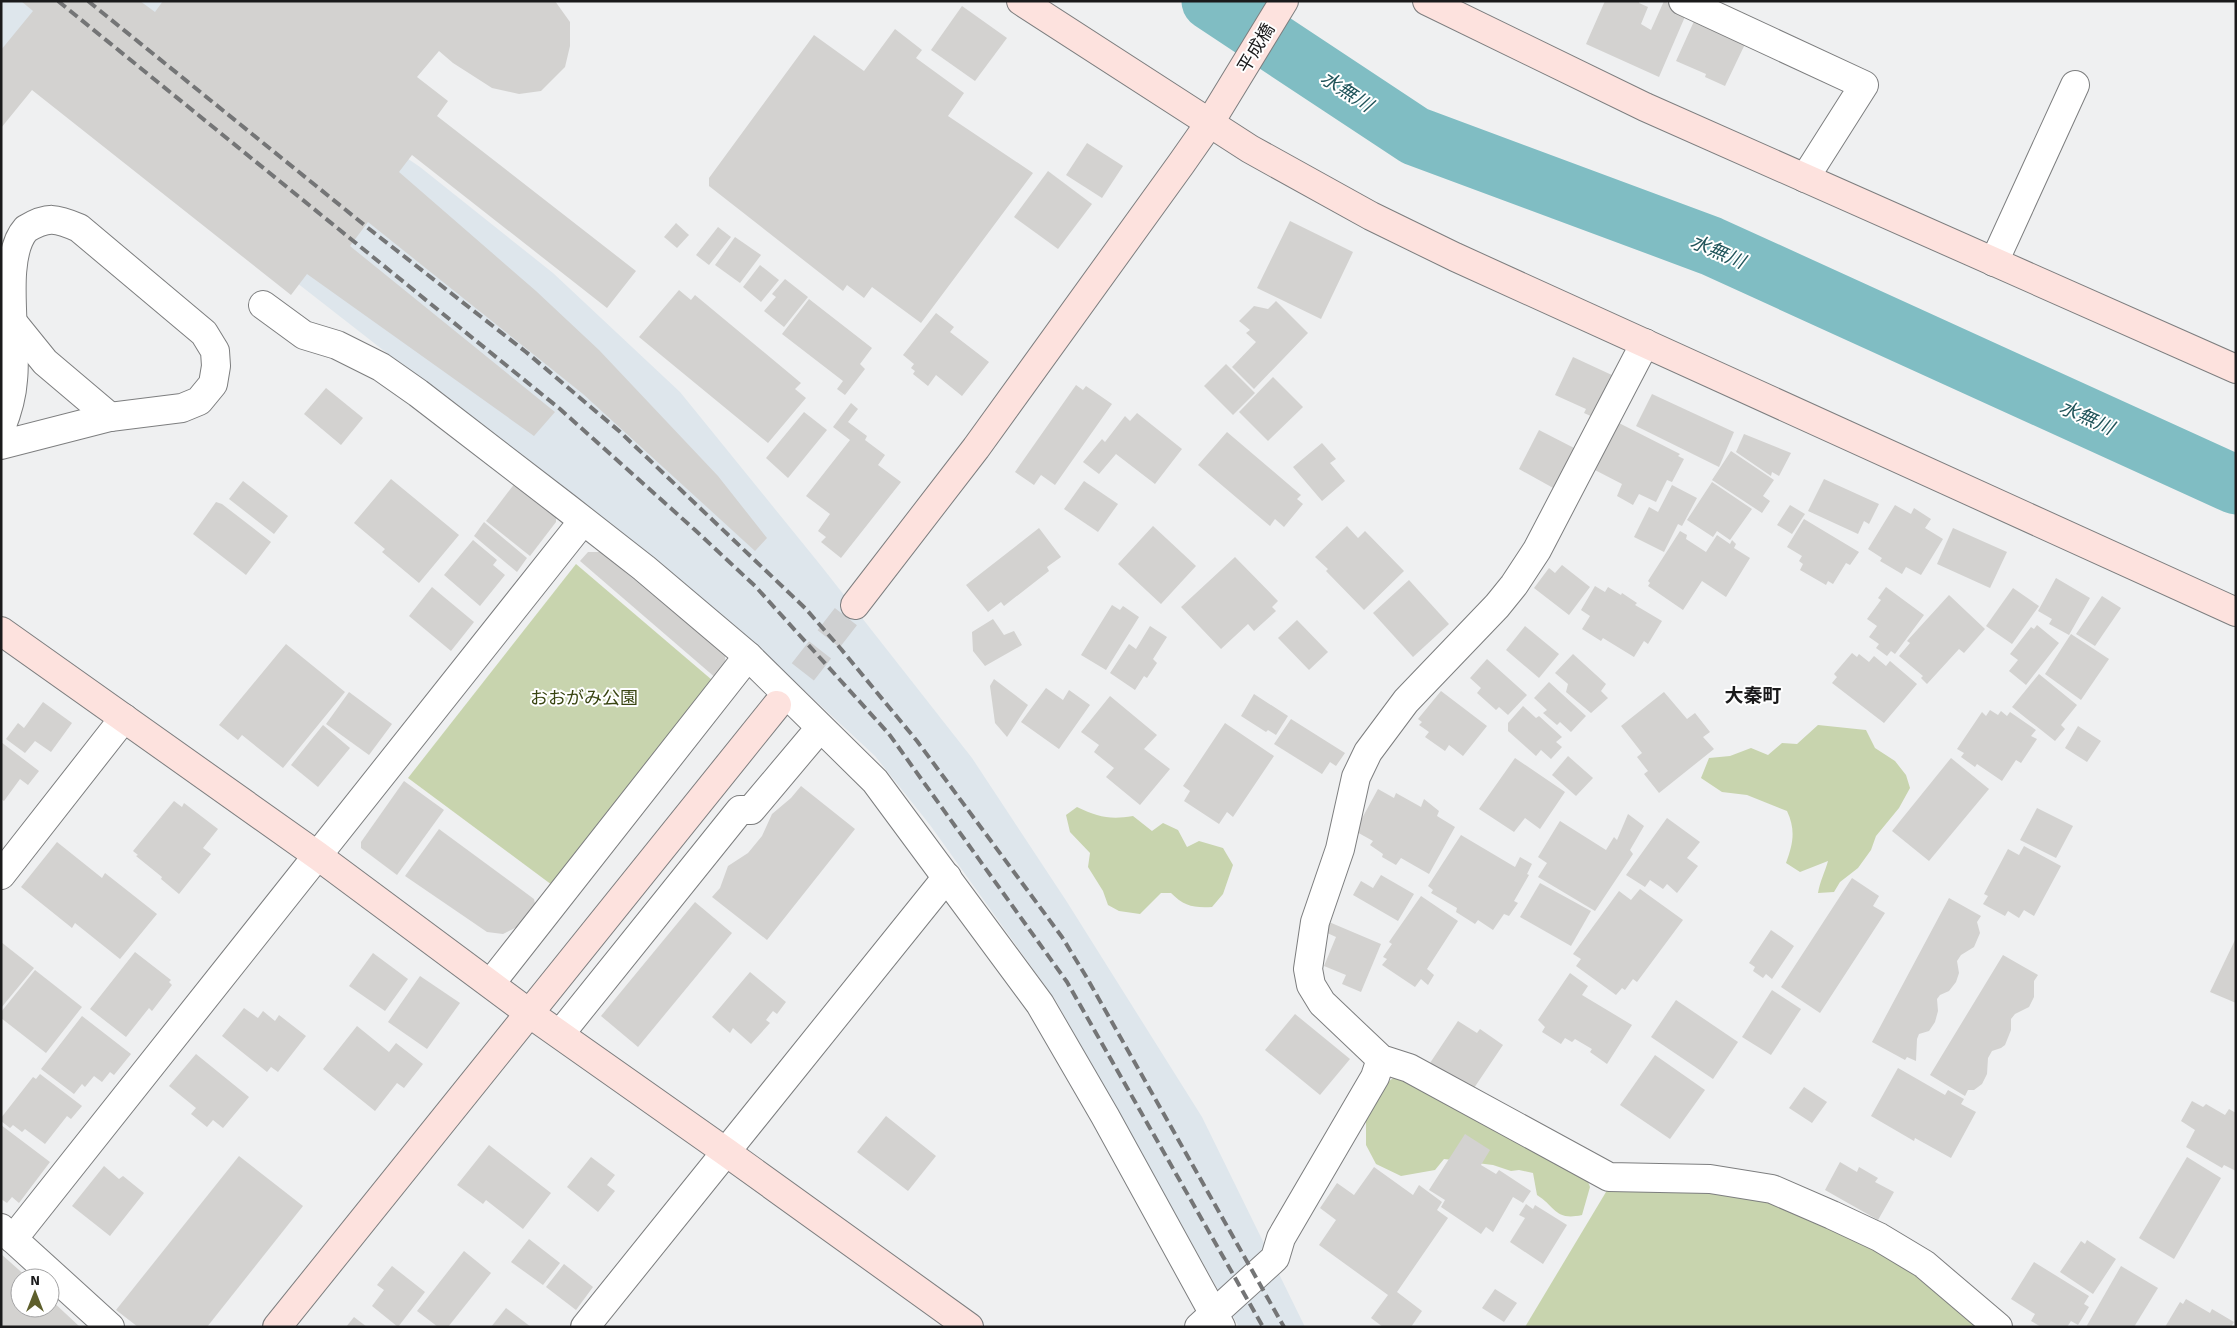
<svg xmlns="http://www.w3.org/2000/svg" width="2237" height="1328" font-family="Signika,'Noto Sans JP',sans-serif">
  <style>
    .built { fill: #dee6ec }
    .green { fill: #c8d4ae }
    .lines { fill: none; stroke-linecap: round; stroke-linejoin: round }
    .river { stroke: #80bdc3; stroke-width: 59 }
    .building { fill: #d3d2d0 }
    .secondary-tunnel { stroke: #cfd0d1; stroke-width: 28; stroke-dasharray: 28 14; stroke-linecap: butt }
    .street-casing { stroke: #7d7e7f; stroke-width: 30 }
    .secondary-casing { stroke: #7d7e7f; stroke-width: 30 }
    .street { stroke: #fff; stroke-width: 28 }
    .secondary { stroke: #fde2de; stroke-width: 28 }
    .rail { stroke: #747576; stroke-width: 4; stroke-dasharray: 10 5; stroke-linecap: butt }
    .labels { text-anchor: middle; stroke-width: 4; stroke-linejoin: round; paint-order: stroke }
    .street-label { font-size: 18px; fill: #1a1a1b; stroke: #fff }
    .park-label { font-size: 18px; fill: #394512; stroke: #fff }
    .water-label { font-size: 19px; font-style: italic; fill: #20545a; stroke: #fff }
    .neighbourhood-label { font-size: 19px; font-weight: bold; fill: #1a1a1b; stroke: #fff }
  </style>
  <rect width="100%" height="100%" fill="#eff0f1"/>
  <polygon class="built" points="1,1 175,1 420,167 553,273 680,392 822,567 972,758 1067,902 1202,1117 1305,1327 1239,1327 1056,1001 930,825 875,756 747,637 569,491 383,350 1,52"/>
  <g class="green">
    <polygon points="576,564 712,680 552,885 408,778"/>
    <path d="M1818,725L1866,730L1875,748L1895,761L1906,775L1910,788L1899,808L1876,836L1871,850L1858,868L1840,882L1834,892L1818,893C1820,881 1825,872 1828,861L1800,872L1786,863C1793,844 1796,830 1787,811L1747,795L1722,792L1701,778L1709,758L1730,756L1751,748L1768,755L1782,743L1797,744Z"/>
    <path d="M1077,807C1098,817 1110,820 1133,816L1152,831L1163,823L1178,830L1187,847L1199,841L1223,848L1233,865L1223,894L1212,907C1193,908 1184,906 1171,893H1161L1140,914L1119,911L1108,905L1103,891L1088,867L1090,853L1070,832L1066,815Z"/>
    <path d="M1397,1075L1584,1171L1590,1187L1582,1215C1555,1221 1556,1207 1537,1195L1533,1173L1519,1170L1511,1171L1493,1165L1444,1159L1435,1170L1401,1176L1376,1164L1366,1145V1113L1375,1092Z"/>
    <polygon points="1609,1187 1698,1187 1754,1196 1809,1213 1910,1267 1979,1327 1525,1327"/>
  </g>
  <g class="lines">
    <polyline class="river" points="1211,1 1415,136 1711,246 2236,485"/>
  </g>
  <g class="building">
    <polygon points="21,1 140,1 155,12 163,1 555,1 570,22 570,46 565,67 541,91 519,94 492,88 453,63 439,51 417,77 448,101 437,116 636,271 607,308 412,155 399,172 536,291 599,350 718,476 767,538 755,551 583,394 368,222 350,246 555,412 534,436 307,274 291,295 32,90 1,128 1,50 33,11"/>
    <polygon points="1605,1 1639,1 1639,3 1648,7 1641,24 1651,30 1664,1 1687,12 1659,77 1586,44"/>
    <polygon points="962,6 1007,38 975,81 931,50"/>
    <polygon points="1695,19 1746,42 1725,86 1705,77 1706,74 1676,61"/>
    <polygon points="895,29 922,50 916,58 964,93 948,116 1033,173 921,323 872,287 864,298 847,285 843,291 709,186 709,178 814,35 864,71"/>
    <polygon points="1087,143 1123,166 1102,198 1066,175"/>
    <polygon points="1048,171 1092,204 1058,249 1014,217"/>
    <polygon points="1290,221 1353,252 1321,319 1257,288"/>
    <polygon points="676,223 689,235 677,248 664,237"/>
    <polygon points="718,227 731,237 709,265 696,255"/>
    <polygon points="735,237 761,255 740,283 715,265"/>
    <polygon points="760,265 779,280 761,302 743,287"/>
    <polygon points="785,279 808,297 784,327 764,311 776,297 772,294"/>
    <polygon points="679,290 691,300 695,295 801,383 795,389 806,398 768,443 639,337"/>
    <polygon points="809,299 872,348 860,364 865,369 845,395 837,389 843,381 782,334"/>
    <polygon points="1276,301 1308,333 1254,389 1232,367 1256,342 1246,333 1250,330 1239,321 1254,306 1268,309"/>
    <polygon points="936,313 954,327 950,332 989,362 962,396 936,375 928,386 913,374 915,371 911,368 914,364 903,355"/>
    <polygon points="1573,357 1614,376 1595,418 1584,413 1586,409 1555,395"/>
    <polygon points="1226,364 1255,393 1233,415 1204,386"/>
    <polygon points="1273,377 1303,407 1268,441 1239,412"/>
    <polygon points="1076,385 1083,390 1086,386 1112,404 1055,485 1041,475 1034,485 1015,472"/>
    <polygon points="326,388 363,418 341,445 304,414"/>
    <polygon points="1652,394 1734,432 1719,467 1636,426"/>
    <polygon points="851,403 858,409 848,422 867,436 865,440 885,455 878,465 901,482 841,558 821,542 826,537 818,531 830,514 806,496 850,440 833,427"/>
    <polygon points="804,412 827,430 788,478 766,458"/>
    <polygon points="1137,413 1182,449 1155,484 1116,454 1099,474 1083,462 1102,439 1105,442 1125,416 1130,421"/>
    <polygon points="1617,422 1680,454 1678,456 1684,459 1672,482 1667,480 1656,502 1639,494 1633,505 1617,496 1622,484 1593,469"/>
    <polygon points="1539,430 1576,449 1555,489 1519,469"/>
    <polygon points="1227,432 1301,495 1297,499 1303,504 1284,527 1275,519 1270,526 1198,465"/>
    <polygon points="1744,434 1791,453 1779,476 1772,472 1771,476 1736,452"/>
    <polygon points="1322,443 1336,459 1330,463 1345,481 1322,501 1293,467"/>
    <polygon points="1731,451 1774,480 1763,496 1770,501 1762,513 1712,480"/>
    <polygon points="391,479 459,535 419,583 382,552 385,549 354,523"/>
    <polygon points="1824,479 1879,504 1869,524 1864,521 1858,534 1808,511"/>
    <polygon points="243,481 288,516 274,534 229,499"/>
    <polygon points="1084,481 1118,504 1098,532 1064,509"/>
    <polygon points="1712,482 1752,509 1730,540 1717,531 1713,537 1687,520"/>
    <polygon points="515,483 556,513 556,522 530,556 486,521"/>
    <polygon points="1672,485 1697,498 1682,526 1678,524 1664,552 1634,537 1649,507 1658,512"/>
    <polygon points="216,502 222,504 271,542 246,575 193,534"/>
    <polygon points="1790,505 1805,514 1792,534 1777,525"/>
    <polygon points="1895,505 1911,514 1914,508 1931,519 1925,528 1943,539 1921,575 1906,567 1902,574 1880,561 1882,558 1868,549"/>
    <polygon points="1804,519 1859,552 1850,565 1846,563 1833,584 1828,581 1826,585 1800,570 1803,564 1799,561 1802,556 1787,547"/>
    <polygon points="484,522 527,558 517,572 474,536"/>
    <polygon points="1153,526 1196,566 1161,604 1118,564"/>
    <polygon points="1347,526 1358,538 1365,531 1404,571 1364,610 1326,571 1328,569 1315,557"/>
    <polygon points="1039,528 1061,557 1047,567 1049,571 1004,606 1001,602 988,612 966,585"/>
    <polygon points="1953,528 2007,552 1990,588 1937,564"/>
    <polygon points="1680,531 1687,535 1686,539 1706,552 1717,535 1730,544 1732,540 1736,544 1734,548 1750,558 1726,597 1702,581 1683,610 1648,586 1650,583 1648,581"/>
    <polygon points="473,540 497,560 493,565 505,575 480,606 444,575"/>
    <polygon points="588,552 601,552 725,655 726,670 717,679 580,561"/>
    <polygon points="1235,557 1278,601 1272,607 1276,611 1254,631 1248,624 1221,649 1181,607"/>
    <polygon points="1562,565 1590,587 1569,615 1534,588 1549,568 1555,573"/>
    <polygon points="2056,578 2090,598 2069,635 2049,624 2052,619 2038,611"/>
    <polygon points="1409,580 1449,624 1413,657 1373,613"/>
    <polygon points="1595,586 1605,592 1608,587 1621,595 1622,593 1637,603 1635,605 1662,621 1648,644 1644,641 1634,657 1603,638 1601,641 1582,629 1590,616 1581,610"/>
    <polygon points="432,587 474,622 451,651 409,616"/>
    <polygon points="1886,587 1924,615 1895,654 1891,651 1887,656 1876,648 1879,644 1869,637 1877,626 1867,619 1881,600 1878,598"/>
    <polygon points="2013,588 2039,606 2012,644 1986,626"/>
    <polygon points="1949,595 1985,629 1964,653 1959,649 1927,684 1921,678 1923,676 1899,656 1910,643 1907,641"/>
    <polygon points="2102,596 2121,608 2095,646 2076,634"/>
    <polygon points="1112,605 1120,610 1123,606 1139,617 1106,670 1081,655"/>
    <polygon points="993,619 1004,635 1014,631 1022,645 985,666 973,651 972,632"/>
    <polygon points="1297,620 1328,652 1309,670 1278,638"/>
    <polygon points="2037,625 2059,643 2026,685 2009,671 2018,660 2010,654 2031,627 2034,629"/>
    <polygon points="1150,626 1167,637 1153,659 1157,663 1147,678 1144,676 1135,690 1110,673 1129,644 1136,649"/>
    <polygon points="1525,626 1559,654 1539,678 1506,650"/>
    <polygon points="2071,634 2109,659 2081,700 2045,674"/>
    <polygon points="286,644 345,692 283,768 242,735 238,740 219,725"/>
    <polygon points="1852,653 1857,657 1859,654 1869,662 1874,656 1886,666 1890,661 1917,684 1884,723 1832,683 1837,677 1834,674"/>
    <polygon points="1573,654 1606,684 1601,691 1608,698 1591,713 1566,692 1568,684 1555,673"/>
    <polygon points="1487,659 1527,695 1508,715 1499,707 1496,710 1477,693 1481,688 1470,678"/>
    <polygon points="2039,674 2077,705 2061,725 2065,729 2055,741 2012,707"/>
    <polygon points="994,679 1028,705 1007,737 995,723 990,686"/>
    <polygon points="1549,682 1586,716 1571,732 1560,722 1557,725 1543,713 1547,710 1534,698"/>
    <polygon points="1046,688 1063,700 1069,690 1090,705 1059,749 1021,722"/>
    <polygon points="1441,691 1487,726 1463,756 1449,745 1445,751 1425,737 1429,732 1419,725 1422,722 1418,719"/>
    <polygon points="349,692 392,724 369,755 326,724"/>
    <polygon points="1664,692 1687,719 1695,713 1710,732 1703,737 1714,749 1659,793 1644,774 1648,771 1637,757 1642,753 1621,726"/>
    <polygon points="1254,694 1288,716 1276,735 1268,730 1266,732 1241,716"/>
    <polygon points="1110,696 1157,735 1144,749 1170,769 1140,805 1106,777 1114,768 1094,752 1099,745 1081,732"/>
    <polygon points="43,702 72,723 51,752 35,741 25,753 6,739 18,723 24,728"/>
    <polygon points="1523,706 1536,718 1539,716 1562,737 1556,742 1562,747 1551,759 1541,750 1536,756 1508,731 1508,723"/>
    <polygon points="1990,710 1998,715 2001,711 2007,716 2010,712 2036,730 2031,736 2037,739 2021,763 2016,760 2002,781 1977,764 1975,767 1961,757 1964,753 1957,749 1982,712 1986,716"/>
    <polygon points="1291,719 1345,753 1336,766 1330,762 1322,774 1274,744"/>
    <polygon points="1225,723 1274,756 1233,817 1227,812 1219,824 1184,801 1190,791 1183,786"/>
    <polygon points="323,725 350,748 318,787 291,765"/>
    <polygon points="2078,726 2101,741 2087,762 2065,748"/>
    <polygon points="1,742 39,771 28,785 20,779 4,801 1,799"/>
    <polygon points="1568,756 1593,778 1576,796 1552,775"/>
    <polygon points="1515,758 1565,792 1540,829 1525,818 1514,832 1479,809"/>
    <polygon points="1951,758 1989,789 1929,861 1892,831"/>
    <polygon points="404,781 444,810 397,875 361,848 361,842"/>
    <polygon points="801,786 855,829 767,940 712,897 720,888 728,866 748,853 762,836 772,814 791,798"/>
    <polygon points="1378,789 1394,798 1396,793 1421,807 1424,799 1439,811 1437,816 1455,827 1429,874 1401,858 1396,865 1382,857 1383,854 1370,845 1373,841 1355,831"/>
    <polygon points="174,801 182,807 184,803 218,829 203,848 211,854 179,894 161,879 162,877 136,856 138,855 133,851"/>
    <polygon points="2037,808 2073,826 2056,858 2020,840"/>
    <polygon points="1628,814 1644,826 1630,850 1633,854 1595,911 1538,877 1547,863 1538,857 1560,821 1606,850 1614,837 1617,840"/>
    <polygon points="1667,818 1700,842 1687,858 1698,866 1677,893 1667,884 1663,889 1650,880 1645,887 1626,875"/>
    <polygon points="439,829 534,899 535,904 519,926 503,934 487,932 405,876"/>
    <polygon points="1461,835 1515,867 1520,857 1532,864 1527,874 1529,875 1514,901 1518,903 1509,916 1504,914 1493,930 1478,920 1475,924 1456,912 1457,908 1431,893 1433,890 1428,886"/>
    <polygon points="57,842 102,878 105,873 157,914 120,959 75,923 72,928 21,887"/>
    <polygon points="2024,846 2061,866 2034,916 2024,910 2019,918 2008,911 2005,916 1983,904 1988,896 1984,894 2008,849 2019,855"/>
    <polygon points="1381,875 1414,894 1398,921 1353,895 1361,881 1373,888"/>
    <polygon points="1852,878 1879,896 1873,906 1885,913 1820,1013 1781,987"/>
    <polygon points="1540,883 1591,911 1571,946 1520,917"/>
    <polygon points="1640,889 1683,920 1637,982 1633,979 1625,990 1622,988 1616,995 1576,966 1581,959 1573,954 1619,891 1631,900"/>
    <polygon points="1421,896 1458,921 1427,969 1434,975 1428,985 1421,979 1415,987 1382,965 1387,959 1383,957 1392,944 1389,942"/>
    <polygon points="1949,898 1981,916 1977,922 1980,933 1974,947 1961,955 1957,961 1959,973 1956,982 1949,991 1940,995 1937,999 1938,1011 1935,1022 1929,1031 1919,1034 1917,1039 1916,1061 1907,1057 1905,1060 1872,1042"/>
    <polygon points="695,902 732,933 638,1047 601,1016"/>
    <polygon points="1329,922 1381,944 1361,992 1342,984 1346,975 1324,966 1336,937 1325,932"/>
    <polygon points="1771,930 1794,946 1772,979 1766,974 1763,978 1753,971 1755,967 1749,963"/>
    <polygon points="2236,938 2236,1003 2210,992"/>
    <polygon points="1,942 34,968 1,1008"/>
    <polygon points="135,952 171,980 169,982 172,985 152,1011 149,1008 126,1037 90,1009"/>
    <polygon points="373,953 408,979 385,1011 349,986"/>
    <polygon points="2003,955 2038,975 2034,981 2034,997 2029,1007 2015,1014 2011,1019 2011,1030 2005,1045 2001,1048 1992,1051 1988,1058 1987,1074 1982,1084 1974,1090 1968,1090 1965,1096 1930,1075"/>
    <polygon points="35,970 82,1007 46,1053 1,1018 1,1012"/>
    <polygon points="750,972 786,1002 777,1014 773,1011 766,1020 770,1023 751,1044 733,1028 730,1033 712,1017"/>
    <polygon points="1570,973 1588,986 1582,995 1632,1025 1607,1064 1590,1052 1592,1049 1575,1039 1572,1042 1565,1038 1561,1044 1542,1032 1545,1027 1538,1020"/>
    <polygon points="420,976 460,1003 427,1049 388,1022"/>
    <polygon points="1772,990 1801,1009 1771,1055 1742,1037"/>
    <polygon points="1676,1000 1738,1042 1713,1079 1651,1037"/>
    <polygon points="244,1008 258,1018 263,1011 275,1021 279,1015 306,1036 278,1072 271,1067 267,1072 222,1036"/>
    <polygon points="1295,1014 1350,1059 1320,1095 1265,1050"/>
    <polygon points="82,1016 131,1054 114,1075 110,1072 102,1082 94,1076 85,1087 82,1084 74,1094 41,1069"/>
    <polygon points="1458,1021 1477,1033 1480,1029 1503,1045 1472,1091 1430,1063"/>
    <polygon points="357,1026 389,1052 396,1043 423,1064 404,1088 397,1083 375,1111 323,1069"/>
    <polygon points="196,1054 249,1097 223,1128 213,1120 207,1127 191,1114 196,1108 169,1086"/>
    <polygon points="1655,1055 1705,1090 1670,1139 1620,1105"/>
    <polygon points="1898,1068 1945,1095 1948,1090 1964,1099 1961,1104 1976,1112 1951,1158 1915,1138 1914,1141 1871,1116"/>
    <polygon points="40,1074 82,1106 71,1119 67,1116 45,1144 25,1129 22,1132 13,1125 10,1128 1,1121 1,1118 33,1077 36,1079"/>
    <polygon points="1804,1087 1827,1102 1812,1123 1789,1108"/>
    <polygon points="2192,1101 2203,1107 2206,1104 2225,1115 2229,1109 2236,1113 2236,1171 2224,1165 2222,1168 2186,1147 2195,1130 2181,1121"/>
    <polygon points="886,1116 936,1156 908,1191 857,1152"/>
    <polygon points="1,1125 50,1162 19,1203 12,1197 7,1203 1,1199"/>
    <polygon points="1465,1134 1490,1150 1481,1165 1496,1174 1499,1170 1531,1191 1523,1203 1513,1197 1493,1232 1486,1227 1481,1234 1441,1207 1445,1200 1429,1190"/>
    <polygon points="489,1145 551,1193 523,1229 486,1200 483,1204 457,1185"/>
    <polygon points="239,1156 303,1206 207,1327 138,1327 116,1310"/>
    <polygon points="591,1157 615,1175 607,1185 615,1191 598,1212 567,1187"/>
    <polygon points="2187,1157 2221,1178 2174,1259 2139,1238"/>
    <polygon points="1840,1162 1857,1172 1859,1167 1878,1178 1875,1182 1894,1192 1878,1220 1825,1190"/>
    <polygon points="104,1166 119,1179 123,1176 144,1193 110,1236 72,1206"/>
    <polygon points="1374,1167 1413,1195 1419,1185 1442,1202 1437,1210 1448,1218 1397,1292 1422,1311 1411,1327 1383,1327 1371,1318 1388,1295 1319,1245 1336,1220 1320,1208 1337,1183 1354,1195"/>
    <polygon points="1526,1204 1533,1209 1535,1205 1567,1225 1543,1264 1510,1242 1525,1218 1519,1215"/>
    <polygon points="529,1239 560,1263 543,1285 511,1262"/>
    <polygon points="2087,1240 2116,1259 2093,1294 2060,1272 2081,1241 2085,1244"/>
    <polygon points="464,1251 491,1273 448,1327 438,1327 417,1311"/>
    <polygon points="1,1254 28,1278 20,1278 20,1308 50,1308 50,1299 80,1327 1,1327"/>
    <polygon points="2034,1262 2089,1296 2084,1304 2089,1307 2078,1325 2071,1321 2067,1327 2041,1327 2031,1321 2035,1314 2011,1299"/>
    <polygon points="564,1264 593,1287 576,1310 546,1287"/>
    <polygon points="392,1266 425,1292 398,1327 372,1306 384,1290 377,1285"/>
    <polygon points="2121,1266 2158,1288 2134,1327 2086,1327"/>
    <polygon points="1495,1289 1517,1303 1504,1322 1482,1308"/>
    <polygon points="2186,1299 2210,1313 2212,1309 2234,1322 2231,1327 2165,1327 2180,1302 2183,1304"/>
    <polygon points="506,1308 531,1327 491,1327"/>
    <polygon points="354,1317 367,1327 346,1327"/>
  </g>
  <g class="lines">
    <polyline class="secondary-tunnel" points="777,705 855,605"/>
    <g class="street-casing">
      <g id="street">
        <polyline points="1683,1 1864,85 1805,178"/>
        <polyline points="1994,262 2075,85"/>
        <polyline points="263,305 304,335 337,345 381,367 418,393 566,507 644,568 748,656 875,781 1040,1004 1105,1116 1221,1327"/>
        <polyline points="7,315 45,362 110,417"/>
        <polyline points="1645,343 1537,550 1514,585 1497,606 1406,701 1368,752 1356,777 1340,849 1315,922 1308,969 1311,985 1322,1003 1381,1059 1409,1068 1609,1177 1710,1179 1772,1189 1832,1215 1879,1237 1924,1264 1998,1327"/>
        <path d="M1,428C7,413 12,396 13,380C18,337 0,258 26,229C48,216 56,218 79,228L204,333L215,351L216,366L213,384L199,401L182,408L110,417L1,445"/>
        <polyline points="1,875 124,718"/>
        <polyline points="491,983 748,656"/>
        <polyline points="560,1034 740,810 751,810 820,728"/>
        <polyline points="1,1228 110,1327"/>
        <polyline points="13,1239 583,521"/>
        <polyline points="585,1327 947,877"/>
        <polyline points="1199,1327 1275,1258 1281,1238 1375,1077 1381,1059"/>
      </g>
    </g>
    <g class="secondary-casing">
      <g id="secondary">
        <polyline points="1021,1 1250,149 1371,216 1455,257 2236,612"/>
        <polyline points="1427,1 1645,107 2236,369"/>
        <polyline points="855,605 976,448 1181,164 1209,124 1284,1"/>
        <polyline points="1,631 318,856 529,1013 726,1152 969,1327"/>
        <polyline points="277,1327 777,705"/>
      </g>
    </g>
    <use href="#street" class="street"/>
    <use href="#secondary" class="secondary"/>
    <g class="rail">
      <polyline points="58,1 560,409 695,530 755,586 889,734 1067,982 1263,1327"/>
      <polyline points="88,1 368,228 526,352 619,431 805,608 841,649 917,741 1062,937 1087,978 1284,1327"/>
    </g>
  </g>
  <g class="labels">
    <g class="street-label">
      <text transform="translate(1256 48) rotate(-59)" y="6">平成橋</text>
    </g>
    <g class="park-label">
      <text x="584" y="704">おおがみ公園</text>
    </g>
    <g class="water-label">
      <text transform="translate(1347 91) rotate(33)" y="7">水無川</text>
      <text transform="translate(1718 251) rotate(23)" y="7">水無川</text>
      <text transform="translate(2087 417) rotate(24)" y="7">水無川</text>
    </g>
    <g class="neighbourhood-label">
      <text x="1753" y="702">大秦町</text>
    </g>
  </g>
  <rect width="2237" height="1328" fill="none" stroke="#1a1a1b" stroke-width="5"/>
  <g transform="translate(35 1293)"><circle r="24" fill="#ffffff" stroke="#a3a3a4"/>
  <path d="M0-4L9 19L0 12L-9 19Z" fill="#5e5f2c"/>
  <text y="-8" font-size="14" font-weight="bold" text-anchor="middle" fill="#1a1a1b">N</text>
  </g>
</svg>
